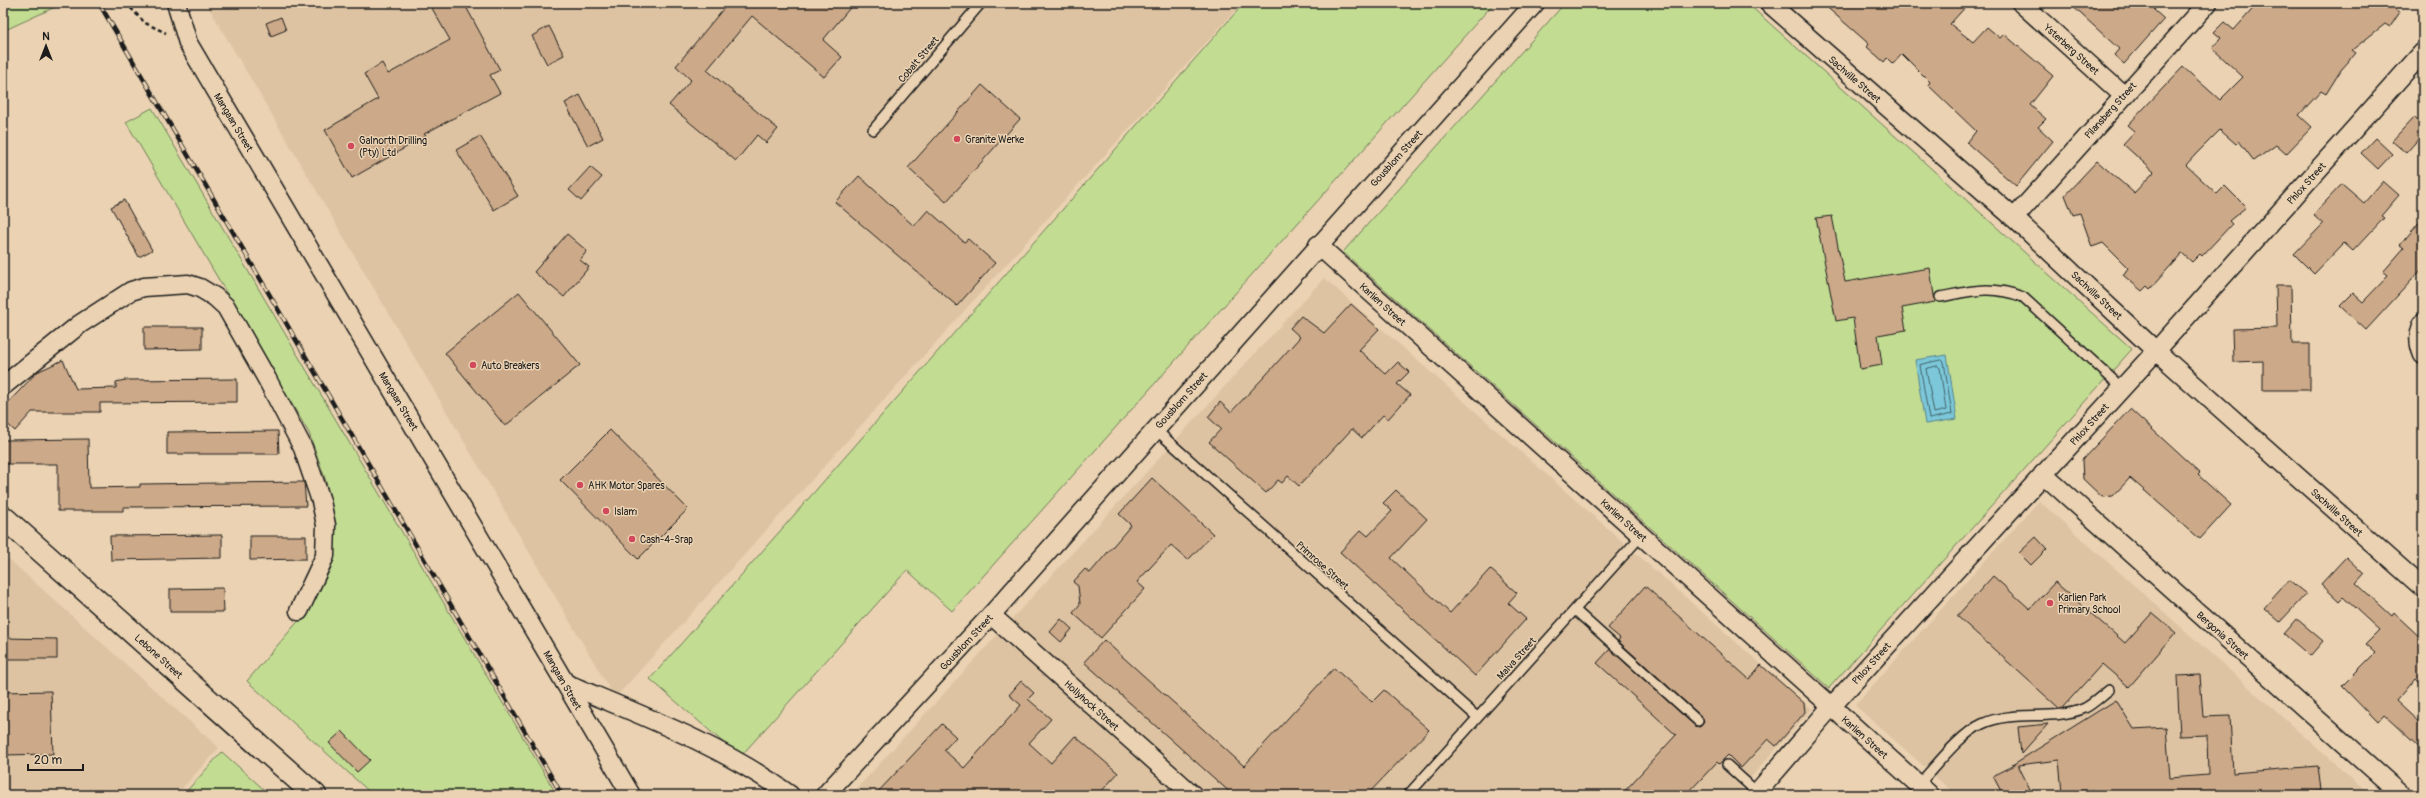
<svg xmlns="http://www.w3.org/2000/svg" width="2426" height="798" font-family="Pangolin,sans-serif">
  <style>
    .built { fill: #ddc3a2 }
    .green { fill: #c2dc92; stroke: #6f7c57 }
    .water { fill: #7bc8da; stroke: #55838e }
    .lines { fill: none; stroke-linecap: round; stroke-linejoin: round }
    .shore { stroke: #426168; stroke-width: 1 }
    .building { fill: #cca988; stroke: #1c1c1c }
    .service-casing { stroke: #1c1c1c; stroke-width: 12 }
    .minor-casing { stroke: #1c1c1c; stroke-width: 21 }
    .tertiary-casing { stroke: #1c1c1c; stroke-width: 25 }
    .path { stroke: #1c1c1c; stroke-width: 2.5; stroke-dasharray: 4 3; stroke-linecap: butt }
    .service { stroke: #ead2b2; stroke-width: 9 }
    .minor { stroke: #ead2b2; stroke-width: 18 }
    .tertiary { stroke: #ead2b2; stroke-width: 22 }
    .rail-casing { stroke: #1c1c1c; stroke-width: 4.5 }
    .rail { stroke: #ead2b2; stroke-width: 3; stroke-dasharray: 9; stroke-linecap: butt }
    .poi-dot { fill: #d1495b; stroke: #ead2b2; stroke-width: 1.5 }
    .labels { text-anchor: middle; stroke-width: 3; stroke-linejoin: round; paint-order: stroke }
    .street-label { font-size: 10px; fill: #1c1c1c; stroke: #ead2b2 }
    .poi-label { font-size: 10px; fill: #1c1c1c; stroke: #ead2b2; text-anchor: start }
  </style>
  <rect width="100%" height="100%" fill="#ead2b2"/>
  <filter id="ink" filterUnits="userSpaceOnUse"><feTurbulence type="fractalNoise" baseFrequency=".025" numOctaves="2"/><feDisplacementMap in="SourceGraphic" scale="8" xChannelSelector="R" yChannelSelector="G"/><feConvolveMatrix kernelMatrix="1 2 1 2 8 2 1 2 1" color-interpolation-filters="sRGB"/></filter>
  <g filter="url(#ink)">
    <g class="built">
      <polygon points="206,3 1242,3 615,698"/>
      <polygon points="1324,278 1812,709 1735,795 851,795"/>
      <polygon points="2039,501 2370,795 1956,795 1855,705"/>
      <polygon points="3,554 219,748 176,795 3,795"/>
    </g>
    <g class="green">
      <polygon points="3,3 64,3 3,31"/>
      <polygon points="1244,3 1494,3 952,611 907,570 740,757 650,679"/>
      <polygon points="1565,3 1747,3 2132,349 1829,688 1343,252"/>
      <polygon points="152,108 557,795 373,795 247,681 312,605 331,568 336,525 326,481 309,433 126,122"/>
      <polygon points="222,752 270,795 183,795"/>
    </g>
    <polygon class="water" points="1947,355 1957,419 1925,424 1915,360"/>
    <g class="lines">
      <g class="shore">
        <polygon points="1942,360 1944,362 1952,414 1929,419 1920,365"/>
        <polygon points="1938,366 1940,368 1946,410 1934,413 1926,369"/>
      </g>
    </g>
    <g class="building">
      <polygon points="429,3 464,3 500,70 490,75 500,93 424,134 426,136 352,178 325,130 378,99 364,74 382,63 388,74 450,40"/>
      <polygon points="728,3 854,3 823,40 842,57 824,77 752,16 707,70 778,129 766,143 757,135 736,161 669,105 691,80 676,66"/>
      <polygon points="1822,3 1969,3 1950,24 1973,42 1987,27 2000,38 2004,34 2053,76 2030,105 2046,119 2038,127 2053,141 2016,186 1967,143 1976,131 1928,85 1930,82 1902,54 1893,64 1887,58 1884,62 1867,47 1869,44"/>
      <polygon points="2069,3 2160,3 2154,10 2164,19 2124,64 2114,55 2119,49"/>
      <polygon points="2258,3 2386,3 2400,12 2390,27 2385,24 2352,50 2356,53 2341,70 2326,94 2321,91 2299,115 2312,127 2286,154 2276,145 2254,161 2239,141 2236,144 2220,130 2196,154 2186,165 2217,194 2225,186 2246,207 2229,221 2232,224 2202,256 2200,254 2192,262 2182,253 2150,289 2147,286 2142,291 2123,275 2128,268 2103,243 2092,247 2080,213 2073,215 2065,195 2097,161 2134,193 2154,172 2123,144 2135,131 2128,125 2183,67 2220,100 2243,77 2212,48 2221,38 2214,32 2224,22 2234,30"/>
      <polygon points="281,17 286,30 271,36 266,23"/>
      <polygon points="549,26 564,55 547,64 532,36"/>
      <polygon points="982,85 1020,119 946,202 908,168"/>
      <polygon points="580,95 603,138 588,146 565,103"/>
      <polygon points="2414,117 2423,126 2423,134 2406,153 2392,141"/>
      <polygon points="480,136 518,196 494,210 456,150"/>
      <polygon points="2375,138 2392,154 2378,169 2361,153"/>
      <polygon points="590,167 602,177 581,201 569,190"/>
      <polygon points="859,176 914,226 928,210 964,242 968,239 995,263 957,306 835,202"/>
      <polygon points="2383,181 2399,195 2381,216 2384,218 2353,251 2344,243 2314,274 2294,254 2323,224 2313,215 2342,184 2364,203"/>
      <polygon points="124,200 152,250 139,257 111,207"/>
      <polygon points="1832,216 1845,282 1930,268 1935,302 1902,308 1906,330 1878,335 1882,365 1860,369 1853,318 1836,321 1816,218"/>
      <polygon points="2423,218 2423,268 2366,330 2340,306 2353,293 2363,302 2388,276 2383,272 2404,248 2400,245"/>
      <polygon points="567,234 587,251 580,260 589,267 564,297 534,272"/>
      <polygon points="2276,285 2291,285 2292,344 2310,344 2310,390 2263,390 2263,361 2233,362 2232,329 2277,328"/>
      <polygon points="519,292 580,365 505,426 445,353"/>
      <polygon points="1351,304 1379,329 1359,350 1386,374 1398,362 1409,372 1397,384 1410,395 1388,419 1383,415 1362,438 1352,429 1299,486 1288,476 1282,483 1278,480 1266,493 1209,442 1221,429 1208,417 1220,402 1231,412 1265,376 1300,337 1290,328 1301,316 1324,333"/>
      <polygon points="144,327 202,327 202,349 144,350"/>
      <polygon points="63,360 76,389 116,388 116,382 125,380 237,379 237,402 100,403 100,412 32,412 15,431 3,420 3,408 37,372"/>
      <polygon points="2130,409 2200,473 2198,475 2231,505 2200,539 2130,478 2113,496 2102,497 2083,479 2082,460"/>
      <polygon points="610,430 688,509 638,559 560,480"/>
      <polygon points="278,431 279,454 167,454 167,432"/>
      <polygon points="88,439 89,488 140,487 140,484 304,482 306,506 123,507 123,511 58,511 58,464 4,464 4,440"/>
      <polygon points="1152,478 1213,534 1188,560 1171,545 1137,582 1145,589 1101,638 1073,613 1080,604 1078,586 1073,582 1085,569 1090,573 1131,525 1119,514"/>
      <polygon points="1396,490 1427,519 1391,558 1450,613 1490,569 1517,593 1508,603 1526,619 1475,676 1340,552 1361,530 1368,536 1392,511 1383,503"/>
      <polygon points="222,535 222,558 111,560 110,536"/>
      <polygon points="250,536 306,536 306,559 250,560"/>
      <polygon points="2036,537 2047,549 2031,565 2019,553"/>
      <polygon points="2346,557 2364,574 2356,583 2392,616 2394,613 2423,640 2423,686 2415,678 2396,701 2423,726 2423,750 2384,714 2377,722 2342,686 2375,653 2365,644 2379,630 2343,597 2339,601 2321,584"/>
      <polygon points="1993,576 2030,609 2055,582 2125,643 2152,613 2176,633 2129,687 2102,664 2062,708 2059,708 1957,616"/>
      <polygon points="2289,580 2306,594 2280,622 2264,608"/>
      <polygon points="1645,586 1749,679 1761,665 1804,703 1805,712 1776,746 1768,739 1741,768 1728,755 1719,764 1717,762 1686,795 1621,795 1676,735 1597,663 1610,649 1694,725 1700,727 1704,722 1702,717 1618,641 1620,638 1608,628"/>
      <polygon points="223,588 224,612 170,612 170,589"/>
      <polygon points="1061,619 1072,629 1061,642 1050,632"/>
      <polygon points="2297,619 2323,641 2310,656 2284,634"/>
      <polygon points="3,638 57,639 57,659 3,659"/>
      <polygon points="1104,640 1244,766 1334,668 1372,702 1384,690 1429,730 1367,795 1233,795 1084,662"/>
      <polygon points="2200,675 2203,717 2230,716 2233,773 2318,766 2321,791 2264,795 2094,795 2094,790 2062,793 2059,760 2018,765 2033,795 2003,795 1993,776 2015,765 2012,765 2116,700 2134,729 2166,727 2170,778 2208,775 2207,735 2180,736 2177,676"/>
      <polygon points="1021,681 1034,693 1028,699 1051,719 1029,743 1051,763 1075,736 1118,773 1098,795 875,795 942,724 956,737 944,750 964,768 1021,705 1009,695"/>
      <polygon points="51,691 53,754 3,755 3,692"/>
      <polygon points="2048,724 2021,754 2018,727"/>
      <polygon points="342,731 370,760 357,772 329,743"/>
    </g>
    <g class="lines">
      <g class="service-casing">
        <g id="service">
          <polyline points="873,130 981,3"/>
          <path d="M1940,297C1972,291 1991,285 2023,297L2122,388"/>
          <polyline points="1155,429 1477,717"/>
          <polyline points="1575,610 1698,721"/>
          <polyline points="1727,765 1758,793"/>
          <path d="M1919,784C1936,766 1960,734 1982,724C2014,709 2053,722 2085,708C2093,704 2101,696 2109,690"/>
          <polyline points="1408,795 1641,536"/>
        </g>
      </g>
      <g class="minor-casing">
        <g id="minor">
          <polyline points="176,3 188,43 631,795"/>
          <polyline points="1769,3 2014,218 2156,351 2423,588"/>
          <polyline points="2021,3 2123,95"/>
          <polyline points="2014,218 2208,3"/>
          <polyline points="1318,245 1930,795"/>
          <path d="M2423,323C2418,335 2418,343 2423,355"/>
          <polyline points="3,386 80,324 131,291 144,287 188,284 200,288 215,297 226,307 267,379 303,448 321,501 326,525 325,556 299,611"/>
          <polyline points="2043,474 2402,795"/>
          <polyline points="991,615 1193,795"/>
          <path d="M565,683C643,716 721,745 790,795"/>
          <polyline points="825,795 991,615 1535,3"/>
          <polyline points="1755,795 1831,707 2156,351 2423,52"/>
        </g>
      </g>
      <g class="tertiary-casing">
        <polyline id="tertiary" points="3,517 315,795"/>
      </g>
      <polyline class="path" points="126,3 145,23 166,33"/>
      <use href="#service" class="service"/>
      <use href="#minor" class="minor"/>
      <use href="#tertiary" class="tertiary"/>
      <g class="rail-casing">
        <polyline id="rail" points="99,3 562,795"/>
      </g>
      <use href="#rail" class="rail"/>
    </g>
  </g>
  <g class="poi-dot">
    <circle cx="957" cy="139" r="4"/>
    <circle cx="351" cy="146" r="4"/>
    <circle cx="473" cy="365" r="4"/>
    <circle cx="580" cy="485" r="4"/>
    <circle cx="606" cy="511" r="4"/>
    <circle cx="632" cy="539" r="4"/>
    <circle cx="2050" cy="603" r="4"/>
  </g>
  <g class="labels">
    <g class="street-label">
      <text transform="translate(2072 49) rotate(42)" y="4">Ysterberg Street</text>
      <text transform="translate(918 59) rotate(-50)" y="4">Cobalt Street</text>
      <text transform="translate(1855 79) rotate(41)" y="4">Sachville Street</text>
      <text transform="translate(2110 110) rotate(-48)" y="4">Pilansberg Street</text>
      <text transform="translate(234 122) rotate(59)" y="4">Mangaan Street</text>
      <text transform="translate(1396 158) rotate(-48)" y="4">Gousblom Street</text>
      <text transform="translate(2306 183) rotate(-48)" y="4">Phlox Street</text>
      <text transform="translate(2097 295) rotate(43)" y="4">Sachville Street</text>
      <text transform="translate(1383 304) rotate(42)" y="4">Karlien Street</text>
      <text transform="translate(1181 400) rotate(-48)" y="4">Gousblom Street</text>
      <text transform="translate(399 401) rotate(59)" y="4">Mangaan Street</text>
      <text transform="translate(2089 424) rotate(-48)" y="4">Phlox Street</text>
      <text transform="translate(2337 512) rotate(42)" y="4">Sachville Street</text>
      <text transform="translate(1624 520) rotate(42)" y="4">Karlien Street</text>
      <text transform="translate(1323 565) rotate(42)" y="4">Primrose Street</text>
      <text transform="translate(2223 635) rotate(42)" y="4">Bergonia Street</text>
      <text transform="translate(966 642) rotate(-47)" y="4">Gousblom Street</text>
      <text transform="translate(159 656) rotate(42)" y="4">Lebone Street</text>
      <text transform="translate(1516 658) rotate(-48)" y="4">Malva Street</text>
      <text transform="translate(1871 663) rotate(-48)" y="4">Phlox Street</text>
      <text transform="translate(563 680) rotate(60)" y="4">Mangaan Street</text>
      <text transform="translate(1092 705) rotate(42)" y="4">Hollyhock Street</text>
      <text transform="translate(1865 737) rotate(42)" y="4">Karlien Street</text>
    </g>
    <g class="poi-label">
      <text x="965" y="143">Granite Werke</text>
      <text x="359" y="144">Galnorth Drilling<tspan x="359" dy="12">(Pty) Ltd</tspan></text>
      <text x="481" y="369">Auto Breakers</text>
      <text x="588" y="489">AHK Motor Spares</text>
      <text x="614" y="515">Islam</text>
      <text x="640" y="543">Cash-4-Srap</text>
      <text x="2058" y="601">Karlien Park<tspan x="2058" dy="12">Primary School</tspan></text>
    </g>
  </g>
  <rect width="2426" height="798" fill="none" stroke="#ead2b2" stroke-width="16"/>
  <rect x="8" y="8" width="2410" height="782" fill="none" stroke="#1c1c1c" stroke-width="1.5" filter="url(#ink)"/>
  <g transform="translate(46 46)" stroke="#ead2b2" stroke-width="3" paint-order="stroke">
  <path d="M0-3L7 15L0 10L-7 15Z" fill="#1c1c1c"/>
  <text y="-6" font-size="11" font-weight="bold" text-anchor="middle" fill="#1c1c1c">N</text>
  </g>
  <path d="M28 764v6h55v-6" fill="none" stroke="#1c1c1c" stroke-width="2"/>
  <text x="34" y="764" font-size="12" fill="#1c1c1c" stroke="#ead2b2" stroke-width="3" paint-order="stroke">20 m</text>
</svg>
